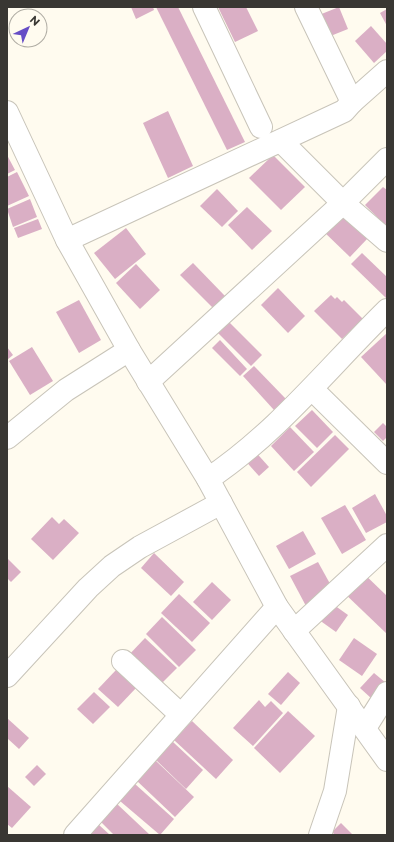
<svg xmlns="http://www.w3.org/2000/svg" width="394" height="842" font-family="Montserrat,sans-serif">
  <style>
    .building { fill: #daafc5 }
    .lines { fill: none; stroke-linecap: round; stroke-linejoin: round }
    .minor-casing { stroke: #c8c4b9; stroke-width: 24 }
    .minor { stroke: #fff; stroke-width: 22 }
  </style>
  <rect width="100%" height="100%" fill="#fffbef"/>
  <g class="building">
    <polygon points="131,7 153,7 154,10 136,19"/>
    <polygon points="156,7 178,7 245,142 227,150"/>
    <polygon points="218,7 246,7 258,31 235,42"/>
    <polygon points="339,7 348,29 328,37 319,15"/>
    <polygon points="387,9 387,26 380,13"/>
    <polygon points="371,26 387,44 387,51 374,63 355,41"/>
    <polygon points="168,111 193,166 168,178 143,123"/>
    <polygon points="7,155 15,170 7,174"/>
    <polygon points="273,155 305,187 281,210 249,178"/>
    <polygon points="17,172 29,196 7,206 7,177"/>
    <polygon points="383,187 387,190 386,226 365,205"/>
    <polygon points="217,189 238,211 222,227 200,206"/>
    <polygon points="30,199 37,217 13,227 7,209"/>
    <polygon points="247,207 272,231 252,250 228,225"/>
    <polygon points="339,210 367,239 350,257 321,229"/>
    <polygon points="38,219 42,229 18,238 14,228"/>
    <polygon points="126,228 146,254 115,279 94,253"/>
    <polygon points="362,253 387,277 386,298 351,264"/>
    <polygon points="193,263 225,296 213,308 180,275"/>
    <polygon points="136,264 160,290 140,309 116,283"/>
    <polygon points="278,288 305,316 288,333 261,305"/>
    <polygon points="331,295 335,299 337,297 342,302 344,300 363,319 342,339 314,311"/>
    <polygon points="79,300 101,340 79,353 56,312"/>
    <polygon points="229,322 262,355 251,366 218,333"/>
    <polygon points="387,333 387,385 361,357"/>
    <polygon points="220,340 247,369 240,376 212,348"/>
    <polygon points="7,347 13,355 7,360"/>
    <polygon points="32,347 53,381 30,395 9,361"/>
    <polygon points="254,366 286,399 274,410 243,376"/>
    <polygon points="312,410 333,432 317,448 295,426"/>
    <polygon points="383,423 387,427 387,437 383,441 374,432"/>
    <polygon points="290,427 314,452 294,471 271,446"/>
    <polygon points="335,435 349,449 311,487 297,472"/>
    <polygon points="252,448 269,467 259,476 242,457"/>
    <polygon points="375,494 387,516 387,522 366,533 352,508"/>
    <polygon points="345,505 366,540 342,554 321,518"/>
    <polygon points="52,517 59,524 64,519 79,533 53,560 31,539"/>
    <polygon points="303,531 316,554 289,569 276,546"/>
    <polygon points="154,553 184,582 171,596 141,568"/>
    <polygon points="7,558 21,572 11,582 7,578"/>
    <polygon points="318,562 334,591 306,606 290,576"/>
    <polygon points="360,570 387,596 387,634 341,590"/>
    <polygon points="212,582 231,600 212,620 193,602"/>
    <polygon points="179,594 210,623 192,642 161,613"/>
    <polygon points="327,600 348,615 336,632 315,617"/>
    <polygon points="162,617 196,650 179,667 146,634"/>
    <polygon points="145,638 177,668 157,688 126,658"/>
    <polygon points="354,638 377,654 362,676 339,660"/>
    <polygon points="116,670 136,688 118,707 98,689"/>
    <polygon points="288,672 300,683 281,705 268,694"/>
    <polygon points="374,673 386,683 372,699 360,688"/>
    <polygon points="94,692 110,707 93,724 77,709"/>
    <polygon points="259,700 265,707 271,701 283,713 253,746 233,728"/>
    <polygon points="288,711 315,736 280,773 254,748"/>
    <polygon points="7,718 29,738 19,749 7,738"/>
    <polygon points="192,721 233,760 216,779 174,740"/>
    <polygon points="173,742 203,770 186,789 156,760"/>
    <polygon points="155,760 194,797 175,817 136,780"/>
    <polygon points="37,765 46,774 34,786 25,777"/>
    <polygon points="135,784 174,819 160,835 120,801"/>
    <polygon points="7,786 31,807 12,828 7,824"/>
    <polygon points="116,803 150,835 114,835 99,820"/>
    <polygon points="341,823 353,835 335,835 332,832"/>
    <polygon points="98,824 110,835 88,835"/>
  </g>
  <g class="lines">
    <g class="minor-casing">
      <g id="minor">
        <polyline points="204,7 261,127"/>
        <polyline points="352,102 387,71"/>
        <polyline points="7,112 67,240 129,350 208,479 277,607 387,760"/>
        <polyline points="281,141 343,203 387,241"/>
        <polyline points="67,240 344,111 352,102 306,7"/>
        <polyline points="148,382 343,203 387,159"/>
        <polyline points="312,389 387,463"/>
        <polyline points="7,438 66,390 129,350"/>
        <path d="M208,479C277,433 328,368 387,310"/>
        <polyline points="294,631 387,545"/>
        <polyline points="123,661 181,715"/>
        <polyline points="7,676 88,588 112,566 140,547 221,503"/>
        <polyline points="365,728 387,693"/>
        <polyline points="75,835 277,607"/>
        <polyline points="320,835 335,791 349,706"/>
      </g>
    </g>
    <use href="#minor" class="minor"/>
  </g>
  <rect width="394" height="842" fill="none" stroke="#393733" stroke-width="16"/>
  <g transform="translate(28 28) rotate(44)"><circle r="19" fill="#fffbef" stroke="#b0ada4"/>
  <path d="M0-3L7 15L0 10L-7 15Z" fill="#664dc6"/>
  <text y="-6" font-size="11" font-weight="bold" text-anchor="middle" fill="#393733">N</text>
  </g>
</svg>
